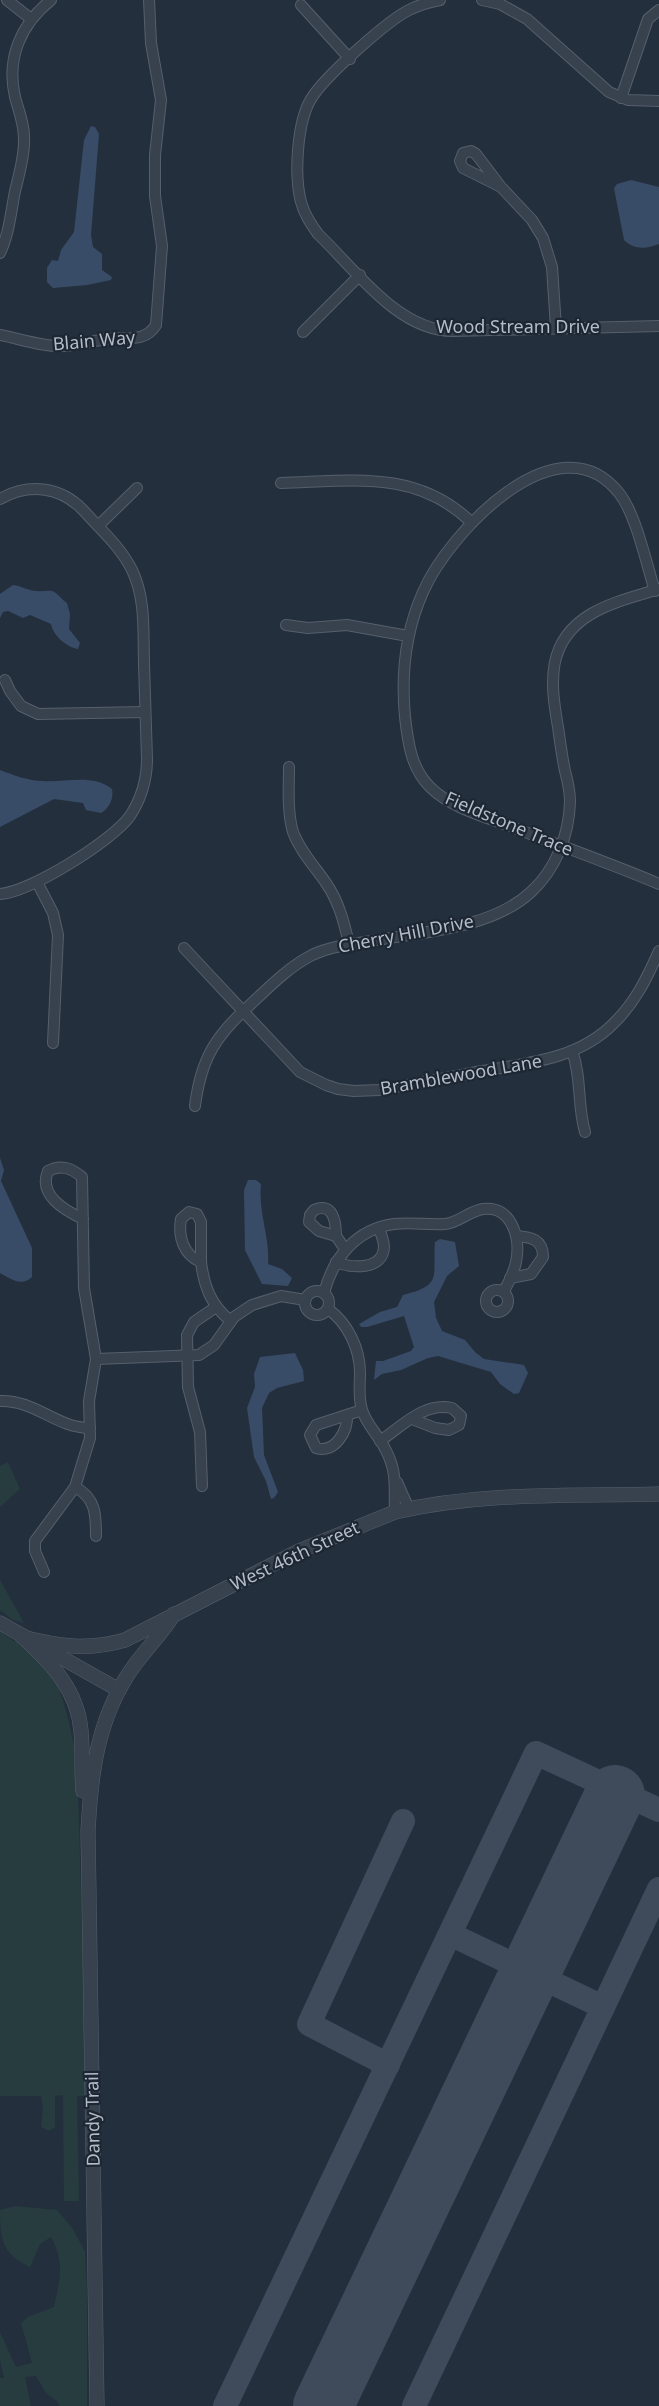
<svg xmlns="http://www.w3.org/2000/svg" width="659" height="2406" font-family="'Noto Sans',sans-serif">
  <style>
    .green { fill: #263c3f }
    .water { fill: #394c67 }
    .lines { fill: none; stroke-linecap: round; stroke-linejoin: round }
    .taxiway { stroke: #3f4a5a; stroke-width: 24 }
    .runway { stroke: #3f4a5a; stroke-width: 60 }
    .minor-casing { stroke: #565f6c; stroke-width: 12 }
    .tertiary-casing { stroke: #565f6c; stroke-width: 15 }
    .minor { stroke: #38414e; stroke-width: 10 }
    .tertiary { stroke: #38414e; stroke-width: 14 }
    .labels { text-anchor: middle; stroke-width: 4.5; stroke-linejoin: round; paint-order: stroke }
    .street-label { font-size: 18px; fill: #b4bcc9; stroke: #1d2633 }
  </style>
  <rect width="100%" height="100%" fill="#242f3e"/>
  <g class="green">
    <polygon points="8,1462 20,1489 0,1507 0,1466"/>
    <polygon points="0,1580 24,1623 13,1620 0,1610"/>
    <path d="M0,1632C17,1643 35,1653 48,1669C63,1686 72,1736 77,1759L87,2096H77L79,2201H64L63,2095L55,2096V2127L49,2131L41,2127L43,2109L41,2096H0Z"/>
    <path d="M15,2206L57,2210L73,2229L85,2252L87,2292V2406H59L58,2402L46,2393L36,2376L25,2377L31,2406H0V2378H4L0,2360V2332L16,2367L32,2363L21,2323L28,2317L54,2307C60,2279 65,2263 51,2237L40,2244L30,2267C2,2254 0,2239 0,2210Z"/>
  </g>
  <g class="water">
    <polygon points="91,126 95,127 99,134 91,235 93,247 102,254 102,270 112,277 111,280 87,285 53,288 47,282 47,268 52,260 58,261 61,250 74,232 84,140"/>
    <path d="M631,180L659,187V244C646,249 634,250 624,240L614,188L617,184Z"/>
    <path d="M13,585C22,586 28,591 37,591C42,592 47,590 52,591C58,593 62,600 67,603L70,614L69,629L80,643L78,649C66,647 53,635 51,624L30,615L23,618L8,611L3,612L0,618V594Z"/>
    <path d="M0,770C13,775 29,781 42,781C66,783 92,773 112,789C114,798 109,809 101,813L86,810L83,803L54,799L0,827Z"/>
    <path d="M0,1158L4,1170L1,1181L32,1248V1277C21,1287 11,1279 0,1273Z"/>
    <path d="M248,1180H256L261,1184C258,1212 270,1237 268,1264L282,1269L292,1278L288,1286L262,1284L245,1250L244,1190Z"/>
    <path d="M440,1239L455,1242L459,1266L447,1276L434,1302L436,1318L442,1331L465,1340L475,1352L484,1359L524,1365L528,1373L519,1393L514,1394L500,1384L491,1372L438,1356L428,1358L401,1370L382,1374L374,1380L376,1361H383L411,1351L414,1347L404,1316L367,1327H361L359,1324L380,1312L397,1307L403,1295C444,1285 432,1276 435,1242Z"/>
    <polygon points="295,1353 303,1370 304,1381 277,1388 269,1393 262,1408 264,1455 278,1492 274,1498 271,1499 266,1481 254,1457 247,1408 255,1387 254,1374 260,1357"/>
  </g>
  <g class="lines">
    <g class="taxiway">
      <polyline points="456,1937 603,2007"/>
      <polyline points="388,2065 309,2024 403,1821"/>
      <polyline points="225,2406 536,1753 659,1810"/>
      <polyline points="414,2406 659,1889"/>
    </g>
    <polyline class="runway" points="323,2406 615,1795"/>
    <g class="minor-casing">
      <g id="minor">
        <polyline points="7,0 31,19"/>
        <path d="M440,0C429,2 419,5 409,10C387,21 324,77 311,99C297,122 294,175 301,202C304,214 311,224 318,234C356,270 398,331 453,331L659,326"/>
        <polyline points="482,0 500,4 527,19 609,92 628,100 659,101"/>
        <polyline points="301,5 350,59"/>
        <polyline points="621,98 648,19 659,10"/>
        <polyline points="501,187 463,168 460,161 463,153 471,151 476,154 501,187 532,220 543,238 552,267 556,328"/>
        <path d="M0,253C9,234 11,212 15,191C19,175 24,158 24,142C25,126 19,112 15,97C6,58 21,24 51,0"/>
        <polyline points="303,332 360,275"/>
        <path d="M0,335C21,339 43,347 64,346C78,345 92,341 106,339C125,336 144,344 156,325L162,246L155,196V155L161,100L151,43L149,0"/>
        <path d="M281,483C351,481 416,469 471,522"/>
        <path d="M0,499C28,483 60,486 83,510C100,529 120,546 132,570C146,599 143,632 144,664C145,696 146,727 147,759C147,780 141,799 130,816C112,841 30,892 0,894"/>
        <polyline points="98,526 137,488"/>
        <path d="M655,591C646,563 636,514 619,493C558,416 448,534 423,592C405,632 401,674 405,717C408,743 411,768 430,787C452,809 487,817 515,828C563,847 612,864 659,884"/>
        <polyline points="286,625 308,628 347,625 408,636"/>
        <polyline points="5,680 10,691 21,706 38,714 145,712"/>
        <path d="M289,767C289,787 287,812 293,832C300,851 315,867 326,883C339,902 344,922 349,944"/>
        <polyline points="37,882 53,913 58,935 53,1043"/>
        <path d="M184,948L300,1072L326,1085L338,1089L354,1091L379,1090C413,1084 448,1078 482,1071C529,1063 578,1059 613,1024C635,1003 647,978 659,951"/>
        <path d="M572,1051C582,1078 577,1105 585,1132"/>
        <path d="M195,1106C201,1058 216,1035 252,1003C271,985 289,967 312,955C329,947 347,945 365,942C418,932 490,930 531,892C556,869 569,835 570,802C570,792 568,782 565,771C562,757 560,741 558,727C550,682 546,641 591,614C611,602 637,596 659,589"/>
        <path d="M189,1212L197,1214L201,1222V1262C183,1255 178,1236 181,1219Z"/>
        <path d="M336,1236C336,1221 333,1202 314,1210L310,1215L309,1222L319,1231L336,1236L345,1249"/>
        <path d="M201,1262C204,1286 211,1306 231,1321"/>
        <path d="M336,1262C351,1268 383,1271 384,1247C384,1241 381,1234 379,1228"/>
        <path d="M510,1278L531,1274L543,1257C543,1239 531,1237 516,1236"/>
        <circle cx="497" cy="1301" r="11"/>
        <circle cx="317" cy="1303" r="12"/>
        <path d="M324,1293C333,1258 356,1229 394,1224C411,1222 428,1225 445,1224C458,1223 469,1211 483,1209C512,1205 521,1239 516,1262C514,1272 509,1282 504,1291"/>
        <path d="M328,1309C348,1323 360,1349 360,1373C360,1386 358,1397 362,1410C366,1423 376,1433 383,1445C398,1471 394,1484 395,1512"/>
        <polyline points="96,1359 199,1355 214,1345 234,1317 252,1305 281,1296 305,1300"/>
        <path d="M0,1401C36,1400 56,1428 90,1428"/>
        <path d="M347,1415C348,1431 335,1454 316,1448L310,1435L316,1425L362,1410"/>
        <path d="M380,1441C402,1426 424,1402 452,1408L461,1416L459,1425L449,1430L435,1428L412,1419"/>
        <polyline points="397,1482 409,1509"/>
        <polyline points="202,1486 200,1432 188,1387 187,1335 194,1322 216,1307"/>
        <path d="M75,1487C96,1498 96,1515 96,1536"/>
        <path d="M44,1572L35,1551V1541L75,1487L90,1438L89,1401L96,1359L84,1288L82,1177C71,1168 61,1164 48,1171C38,1195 64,1210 83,1219"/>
      </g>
    </g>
    <g class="tertiary-casing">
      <g id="tertiary">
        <polyline points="0,1623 119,1690"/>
        <path d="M22,1637C58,1646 88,1651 125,1640L299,1551L395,1512C482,1492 570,1496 659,1494"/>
        <path d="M24,1638C52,1664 78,1691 81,1731C83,1751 81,1771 83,1791"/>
        <path d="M97,2406L88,1831C91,1774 97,1722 129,1673C143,1652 161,1635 174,1614"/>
      </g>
    </g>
    <use href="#minor" class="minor"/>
    <use href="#tertiary" class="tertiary"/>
  </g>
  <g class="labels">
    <g class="street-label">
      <text x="518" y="333">Wood Stream Drive</text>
      <text transform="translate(94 341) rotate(-5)" y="6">Blain Way</text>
      <text transform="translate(509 824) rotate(23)" y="6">Fieldstone Trace</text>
      <text transform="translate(406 934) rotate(-11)" y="6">Cherry Hill Drive</text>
      <text transform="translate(461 1075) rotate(-10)" y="6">Bramblewood Lane</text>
      <text transform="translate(295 1556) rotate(-25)" y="6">West 46th Street</text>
      <text transform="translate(93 2119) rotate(-91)" y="6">Dandy Trail</text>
    </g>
  </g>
</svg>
